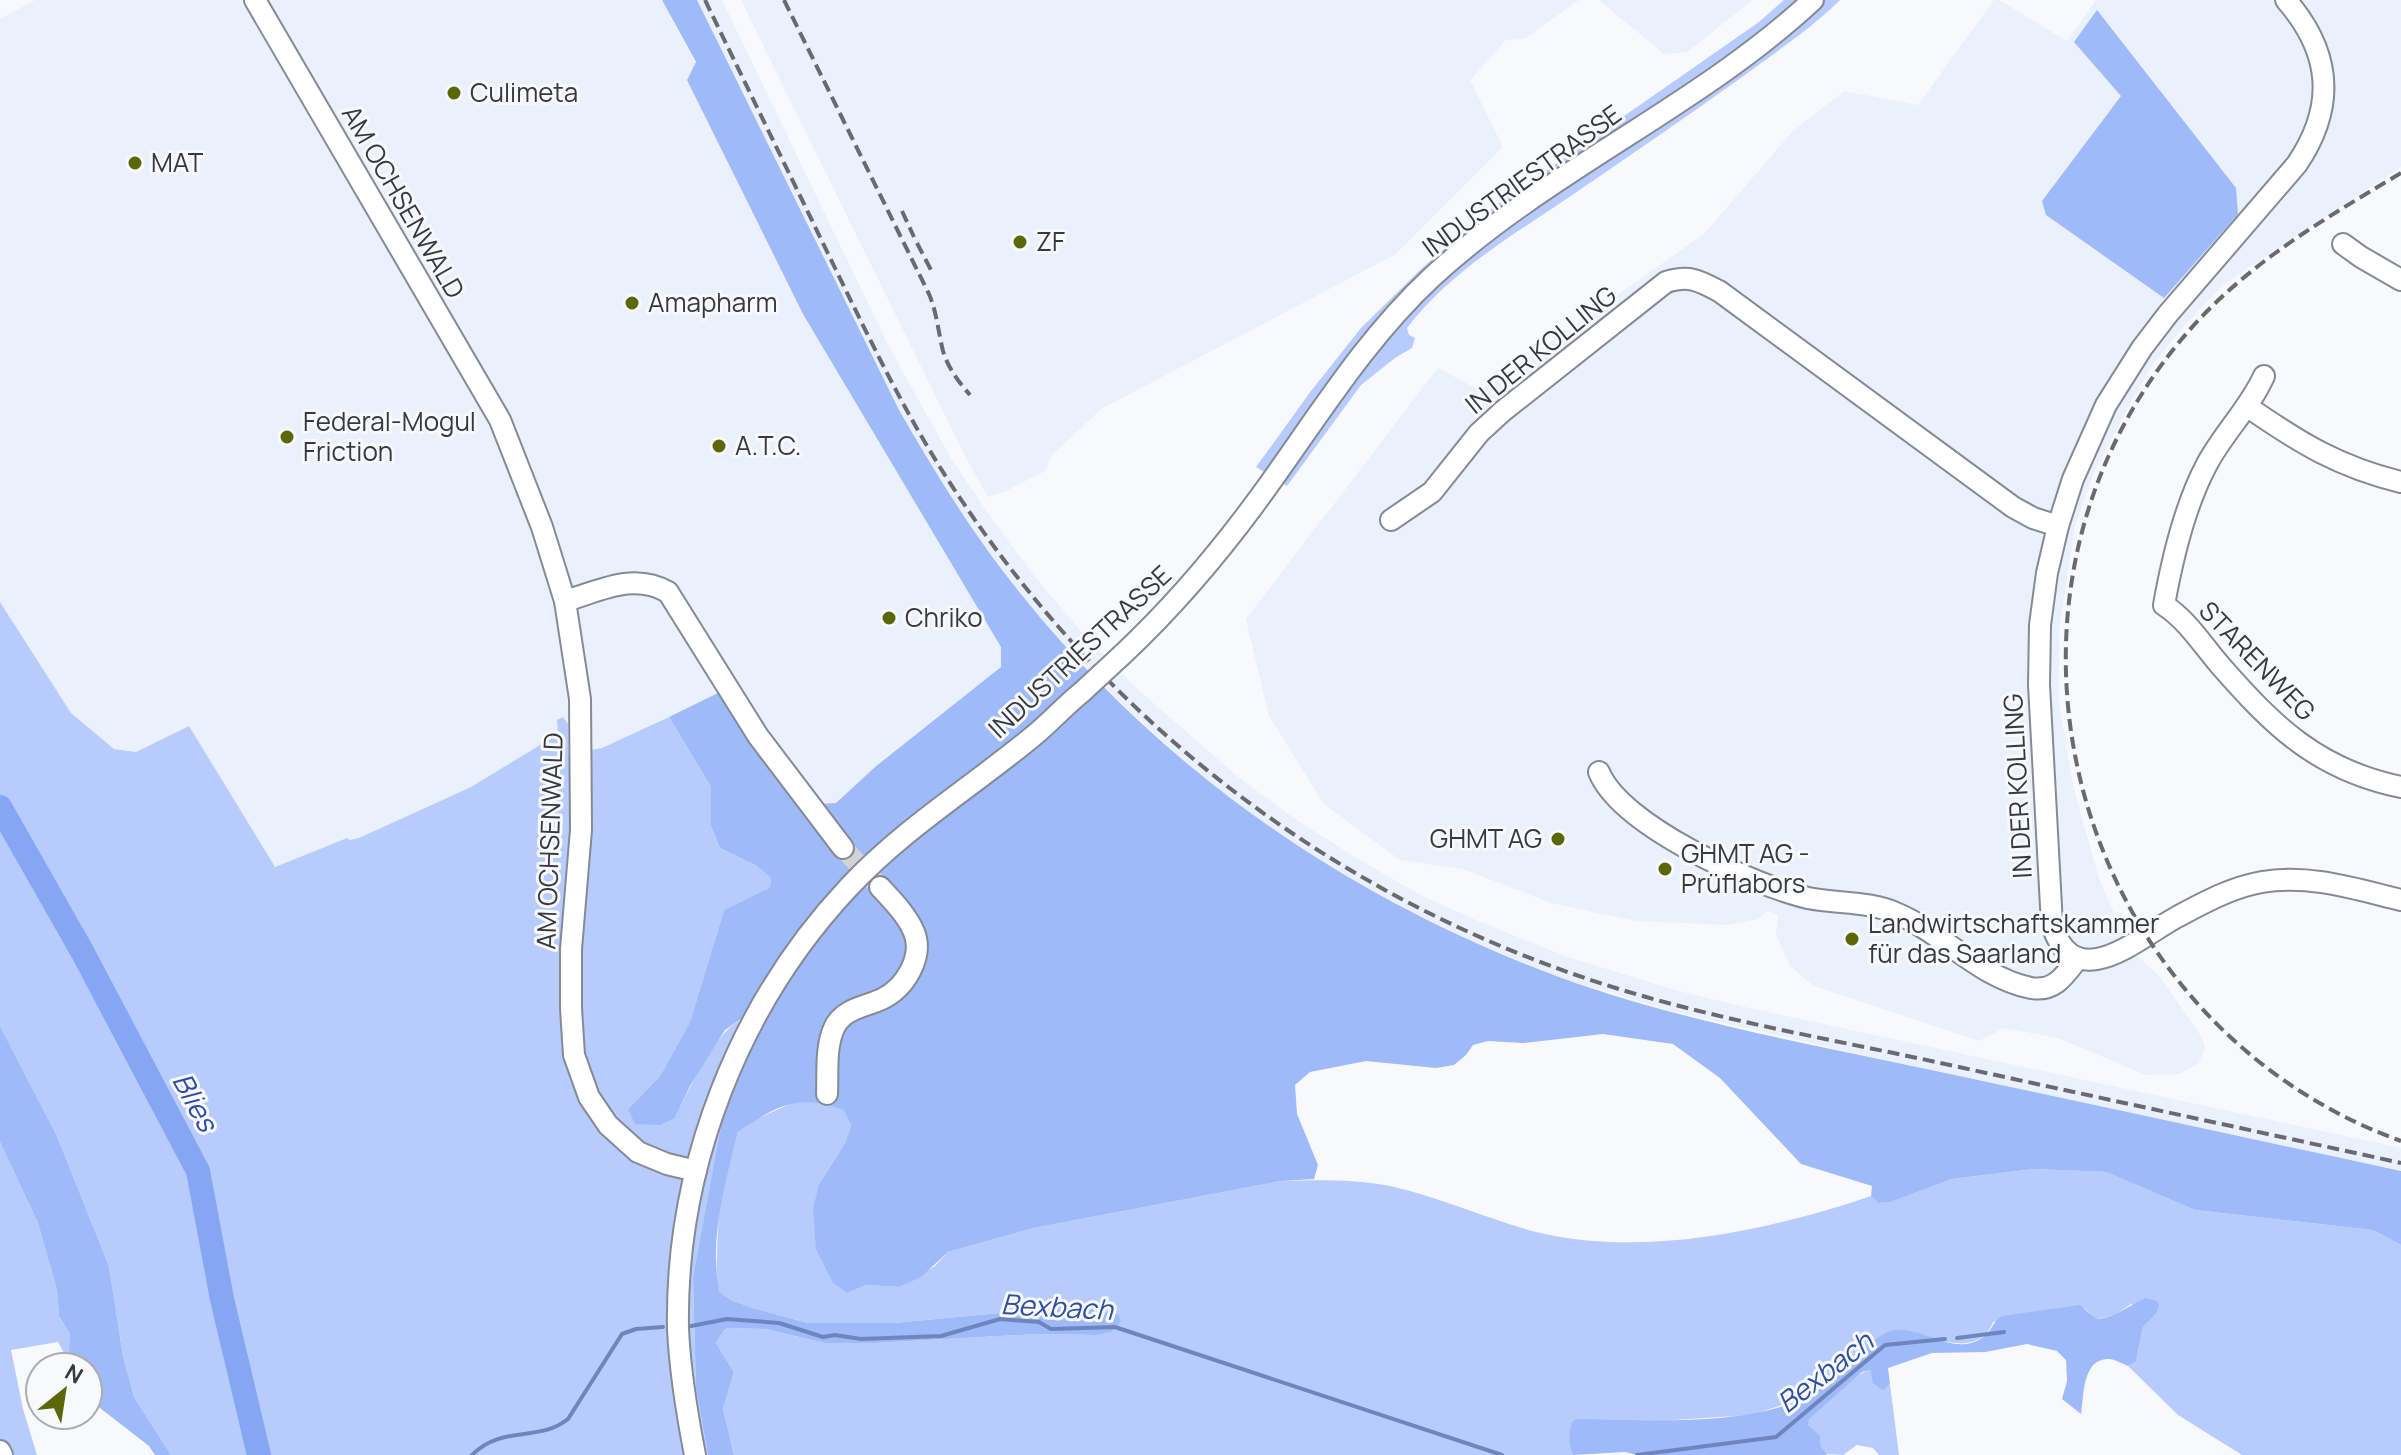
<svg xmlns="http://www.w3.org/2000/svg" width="2401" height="1455" font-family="Manrope,sans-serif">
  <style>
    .built { fill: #eaf0fc }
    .green { fill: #b7ccfc }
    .forest { fill: #9fbaf9 }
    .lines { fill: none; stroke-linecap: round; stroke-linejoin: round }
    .stream { stroke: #6e85be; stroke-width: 4 }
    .river { stroke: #86a6f4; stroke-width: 24 }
    .minor-tunnel { stroke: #d1d3d6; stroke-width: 20; stroke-dasharray: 20 10; stroke-linecap: butt }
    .minor-casing { stroke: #848a96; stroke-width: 24 }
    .minor { stroke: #fff; stroke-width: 20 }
    .rail { stroke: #696a70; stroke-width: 4; stroke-dasharray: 12 6; stroke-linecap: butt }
    .minor-bridge-casing { stroke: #848a96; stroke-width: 24; stroke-linecap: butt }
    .minor-bridge { stroke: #fff; stroke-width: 20 }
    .poi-dot { fill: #5c670a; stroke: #f8f9fc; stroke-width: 3 }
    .labels { text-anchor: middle; stroke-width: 6; stroke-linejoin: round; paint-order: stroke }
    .poi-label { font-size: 26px; fill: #37393f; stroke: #f8f9fc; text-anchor: start }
    .street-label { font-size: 26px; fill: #37393f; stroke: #f8f9fc }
    .water-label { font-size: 28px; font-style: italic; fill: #2f4da7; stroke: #f8f9fc }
  </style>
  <rect width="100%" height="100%" fill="#f8f9fc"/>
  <g class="built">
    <polygon points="35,0 662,0 1001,647 1001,667 875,767 836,803 800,805 720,693 602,748 568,754 568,724 558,734 471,787 359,838 350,840 347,838 274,867 189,726 136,752 114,749 71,713 0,602 0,19"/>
    <polygon points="697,0 722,0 890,349 952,460 996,525 1035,577 1080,630 1135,687 1237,776 1291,816 1353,856 1420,895 1478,921 1568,957 1675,990 1740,1006 2401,1148 2401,1171 1858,1054 1672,1011 1561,978 1472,941 1411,913 1342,875 1281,836 1224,794 1176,754 1121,703 1065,645 1019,593 978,538 934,471 899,410"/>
    <polygon points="741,0 1579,0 1524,39 1506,40 1470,80 1503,147 1396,254 1101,409 1051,456 1045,471 1006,491 988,497 965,456"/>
    <polygon points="1599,0 1753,0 1687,52 1664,54"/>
    <polygon points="1994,0 1999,0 2067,41 2096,0 2401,0 2401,167 2223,285 2185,325 2153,364 2130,404 2094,472 2075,526 2059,630 2059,704 2074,790 2099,878 2129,948 2159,976 2198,1031 2205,1046 2199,1063 2179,1074 2146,1075 2058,1038 2004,1028 1979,1041 1814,986 1791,967 1776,935 1778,915 1768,911 1758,919 1728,925 1636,921 1551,903 1463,869 1400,860 1324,804 1269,716 1246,619 1438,368 1481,391 1704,234 1793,131 1844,91 1918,105"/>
  </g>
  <g class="green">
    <path d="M1784,0H1840C1813,27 1780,49 1749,72C1684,119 1619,163 1553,208C1500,243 1446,277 1407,328L1409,335L1415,338L1412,348L1395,358L1361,385L1287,486L1256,467L1311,391L1361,328L1421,269L1492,208L1759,22Z"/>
    <path d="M0,602L71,713L114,749L136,752L189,726L275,867L347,838L350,840L359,838L471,787L558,734L557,720L563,717L568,724V754L602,748L669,717L711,787V826L720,848L757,866L771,878L770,889L724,910L690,1022L660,1076L628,1109L675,1118C687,1093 716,1032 739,1021C745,1018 752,1018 758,1018L693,1278L696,1389L708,1455H171L134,1397L123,1356L109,1266L57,1136L0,1026Z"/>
    <path d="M796,1101L824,1103L845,1110L851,1125L845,1143L819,1184L848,1293L866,1285L899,1287L935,1266L948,1252L1034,1228L1281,1181C1317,1180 1355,1179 1390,1186C1440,1197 1487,1219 1536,1232C1644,1258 1768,1231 1871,1196L1878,1203L1891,1202L1952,1179L2034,1169L2108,1172L2195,1210L2373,1230L2401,1245V1455H2242L2178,1415L2128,1366L2136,1362L2143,1327L2156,1314L2131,1304C2118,1313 2110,1319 2094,1318L2085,1308L1993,1322C1978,1362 1926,1334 1895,1330L1832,1379L1801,1399L1751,1415L1673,1420L1571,1450L1573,1455H734L723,1409L734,1372L716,1343L724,1330L728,1328L765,1329L825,1343H875L1038,1334L1095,1335L1118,1314L1095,1309L1021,1311L894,1323H808L753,1308L731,1300L718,1292L716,1278L719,1205L738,1132L757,1119Z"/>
    <polygon points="0,1142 38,1223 57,1290 59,1316 70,1334 68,1360 58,1342 11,1350 23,1409 37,1455 0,1455"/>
    <path d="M1870,1370L1874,1385L1883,1389L1890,1384L1899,1455H1879L1873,1448L1857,1445L1843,1455L1824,1454L1821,1447L1820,1435L1808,1425V1419C1824,1405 1850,1375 1870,1370Z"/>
  </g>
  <g class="forest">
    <path d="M662,0H697L899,410C935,473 974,536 1020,593C1163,771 1346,898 1559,977C1680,1021 1810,1044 1936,1071C2091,1104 2246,1138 2401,1171V1245L2373,1230L2195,1210L2107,1172L2034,1169L1952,1179L1891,1202L1878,1203L1871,1196L1872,1186L1801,1164L1720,1078L1673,1044L1603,1034L1523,1043L1488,1041L1473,1045L1466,1055L1454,1065L1436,1068L1366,1061L1310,1072L1295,1085L1297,1114L1318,1165L1314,1179L1281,1181L1034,1228L948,1252L921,1277L899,1287L866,1285L848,1293L833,1283L816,1249L813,1209L819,1184L845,1143L851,1125L844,1110C797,1093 778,1105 738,1132C725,1184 709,1238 719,1292L731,1300L753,1308L808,1323H894L1021,1311L1095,1309L1118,1314L1121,1321L1111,1332L1095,1335L1038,1334L875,1343H825L765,1329L728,1328L724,1330L716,1343L734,1372L723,1409L734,1455H708L696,1389L693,1278L722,1122L760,1022L759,1018L741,1019L725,1030L690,1086L675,1118L660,1125L635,1124L628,1109L660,1076L690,1022L724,910L770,888L771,878L757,866L720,848L711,826V787L669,717L720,692L800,805L836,803L875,767L1001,667V647L803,314L687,80L696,62Z"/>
    <polygon points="2097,10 2236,188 2238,214 2164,298 2046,215 2042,201 2121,96 2074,42"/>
    <polygon points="0,1026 57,1136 109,1266 123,1356 134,1397 171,1455 155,1455 149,1446 91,1401 88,1396 88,1367 72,1367 68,1360 70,1334 59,1316 57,1290 38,1223 0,1142"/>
    <path d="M2146,1298L2157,1301L2159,1305L2156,1314L2143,1327L2136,1362L2128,1366C2123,1364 2114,1359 2109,1359C2082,1358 2084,1396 2081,1414L2062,1399L2067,1381L2066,1360L2057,1351L2027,1344L1985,1352L1932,1353L1888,1368L1890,1384L1883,1390L1873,1384L1870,1370L1862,1372L1809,1419L1808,1425L1820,1435L1821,1447L1827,1455H1637L1625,1452L1573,1455C1568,1446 1569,1431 1572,1422L1577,1419C1643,1420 1742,1427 1801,1399C1827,1386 1873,1333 1894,1330C1923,1326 1954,1357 1982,1338C1991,1333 1992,1322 2002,1316L2080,1305C2085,1308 2091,1316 2096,1318C2108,1322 2133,1303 2146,1298Z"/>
  </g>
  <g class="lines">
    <g class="stream">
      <polyline points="691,1326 727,1319 779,1323 823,1337 835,1335 861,1339 941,1336 1000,1319 1039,1322 1051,1329 1115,1327 1502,1455"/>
      <polyline points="1957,1338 2004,1332"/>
      <path d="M472,1455C503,1424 538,1443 568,1419L622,1334L636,1329L663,1327"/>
      <polyline points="1637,1455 1776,1437 1885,1345 1945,1339"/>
    </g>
    <polyline class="river" points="0,807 83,953 198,1171 222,1299 259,1455"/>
    <polyline class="minor-tunnel" points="843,848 880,887"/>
    <g class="minor-casing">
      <g id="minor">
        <polyline points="255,0 500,420 542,527 565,601 580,699 581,830 571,949 571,1008 574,1055 589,1097 608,1125 638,1152 667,1164 696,1171"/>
        <path d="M2286,0C2332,53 2336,106 2297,164L2168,314L2142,348L2106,405L2073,479L2058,526L2047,573L2040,625L2039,685L2052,925C2075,997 2138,938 2177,917C2203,903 2232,887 2262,882C2310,874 2355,889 2401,900"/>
        <polyline points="2343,244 2361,257 2401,280"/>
        <path d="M2264,376C2249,409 2224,432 2207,464C2185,505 2172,560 2164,605C2187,620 2202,644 2219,664C2274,727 2318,770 2401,787"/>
        <path d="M2248,407C2300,443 2339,467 2401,482"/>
        <path d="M1391,520L1432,492L1479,433L1503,411L1666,282C1689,275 1698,280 1719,291L2013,507L2033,518L2058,526"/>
        <path d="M565,601C600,591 633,572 668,592L758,736L843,848"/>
        <path d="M1122,655C1171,609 1214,559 1254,505C1312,427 1360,344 1432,277C1548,170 1698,107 1813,0"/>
        <path d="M1599,772C1621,826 1753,885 1808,898C1838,904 1871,901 1898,914C1944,934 1980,978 2031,988C2055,992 2065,975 2078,958"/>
        <path d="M827,1094C828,1072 825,1046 835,1026C845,1008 865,1007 882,999C905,988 924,957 914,932C907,915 892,900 880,887"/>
        <polyline points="0,1451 2,1455"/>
        <path d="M695,1455C687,1414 680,1371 678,1329C675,1167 739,1004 849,887C905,827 975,785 1037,733C1052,720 1066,705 1082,692"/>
      </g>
    </g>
    <use href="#minor" class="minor"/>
    <g class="rail">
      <path d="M705,0C748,89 792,179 835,268C874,348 912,428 962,501C1116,731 1339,899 1603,984C1712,1019 1825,1038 1936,1062C2091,1096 2246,1129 2401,1163"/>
      <path d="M784,0L929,294C937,313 938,331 943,351C948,368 958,381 970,395"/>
      <path d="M2401,173C2304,231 2221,279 2155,374C1966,645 2091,1029 2401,1141"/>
      <polyline points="902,211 914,237"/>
      <polyline points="917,243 931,270"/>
    </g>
    <g class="minor-bridge-casing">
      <polyline id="minor-bridge" points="1082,692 1122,655"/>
    </g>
    <use href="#minor-bridge" class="minor-bridge"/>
  </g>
  <g class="poi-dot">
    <circle cx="454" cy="93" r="8"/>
    <circle cx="135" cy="163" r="8"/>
    <circle cx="1020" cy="242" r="8"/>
    <circle cx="632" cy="303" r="8"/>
    <circle cx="287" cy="437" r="8"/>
    <circle cx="719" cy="446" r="8"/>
    <circle cx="889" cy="618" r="8"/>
    <circle cx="1558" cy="839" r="8"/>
    <circle cx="1665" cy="869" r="8"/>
    <circle cx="1852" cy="939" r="8"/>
  </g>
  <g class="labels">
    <g class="poi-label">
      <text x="470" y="102">Culimeta</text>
      <text x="151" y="172">MAT</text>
      <text x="1036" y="251">ZF</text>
      <text x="648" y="312">Amapharm</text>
      <text x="303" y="431">Federal-Mogul<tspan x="303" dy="30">Friction</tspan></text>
      <text x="735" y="455">A.T.C.</text>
      <text x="905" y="627">Chriko</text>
      <text x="1542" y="848" text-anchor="end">GHMT AG</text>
      <text x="1681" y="863">GHMT AG -<tspan x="1681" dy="30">Prüflabors</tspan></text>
      <text x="1868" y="933">Landwirtschaftskammer<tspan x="1868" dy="30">für das Saarland</tspan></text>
    </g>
    <g class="street-label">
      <text transform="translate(1522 181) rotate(-36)" y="9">INDUSTRIESTRASSE</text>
      <text transform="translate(403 202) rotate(60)" y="9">AM OCHSENWALD</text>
      <text transform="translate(1541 350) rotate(-39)" y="9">IN DER KOLLING</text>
      <text transform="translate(1080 652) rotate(-43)" y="9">INDUSTRIESTRASSE</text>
      <text transform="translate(2257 661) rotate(46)" y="9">STARENWEG</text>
      <text transform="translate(2018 786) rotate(-93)" y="9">IN DER KOLLING</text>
      <text transform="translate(550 841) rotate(-88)" y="9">AM OCHSENWALD</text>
    </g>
    <g class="water-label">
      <text transform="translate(195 1102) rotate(61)" y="10">Blies</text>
      <text transform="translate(1057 1307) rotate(3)" y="10">Bexbach</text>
      <text transform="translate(1825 1372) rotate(-38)" y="10">Bexbach</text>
    </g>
  </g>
  <g transform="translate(64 1391) rotate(30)"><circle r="38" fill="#f8f9fc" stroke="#abacb0" stroke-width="2"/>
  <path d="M0-6L14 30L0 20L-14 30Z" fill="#5c670a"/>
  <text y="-12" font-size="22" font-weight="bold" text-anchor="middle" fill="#37393f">N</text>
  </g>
</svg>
